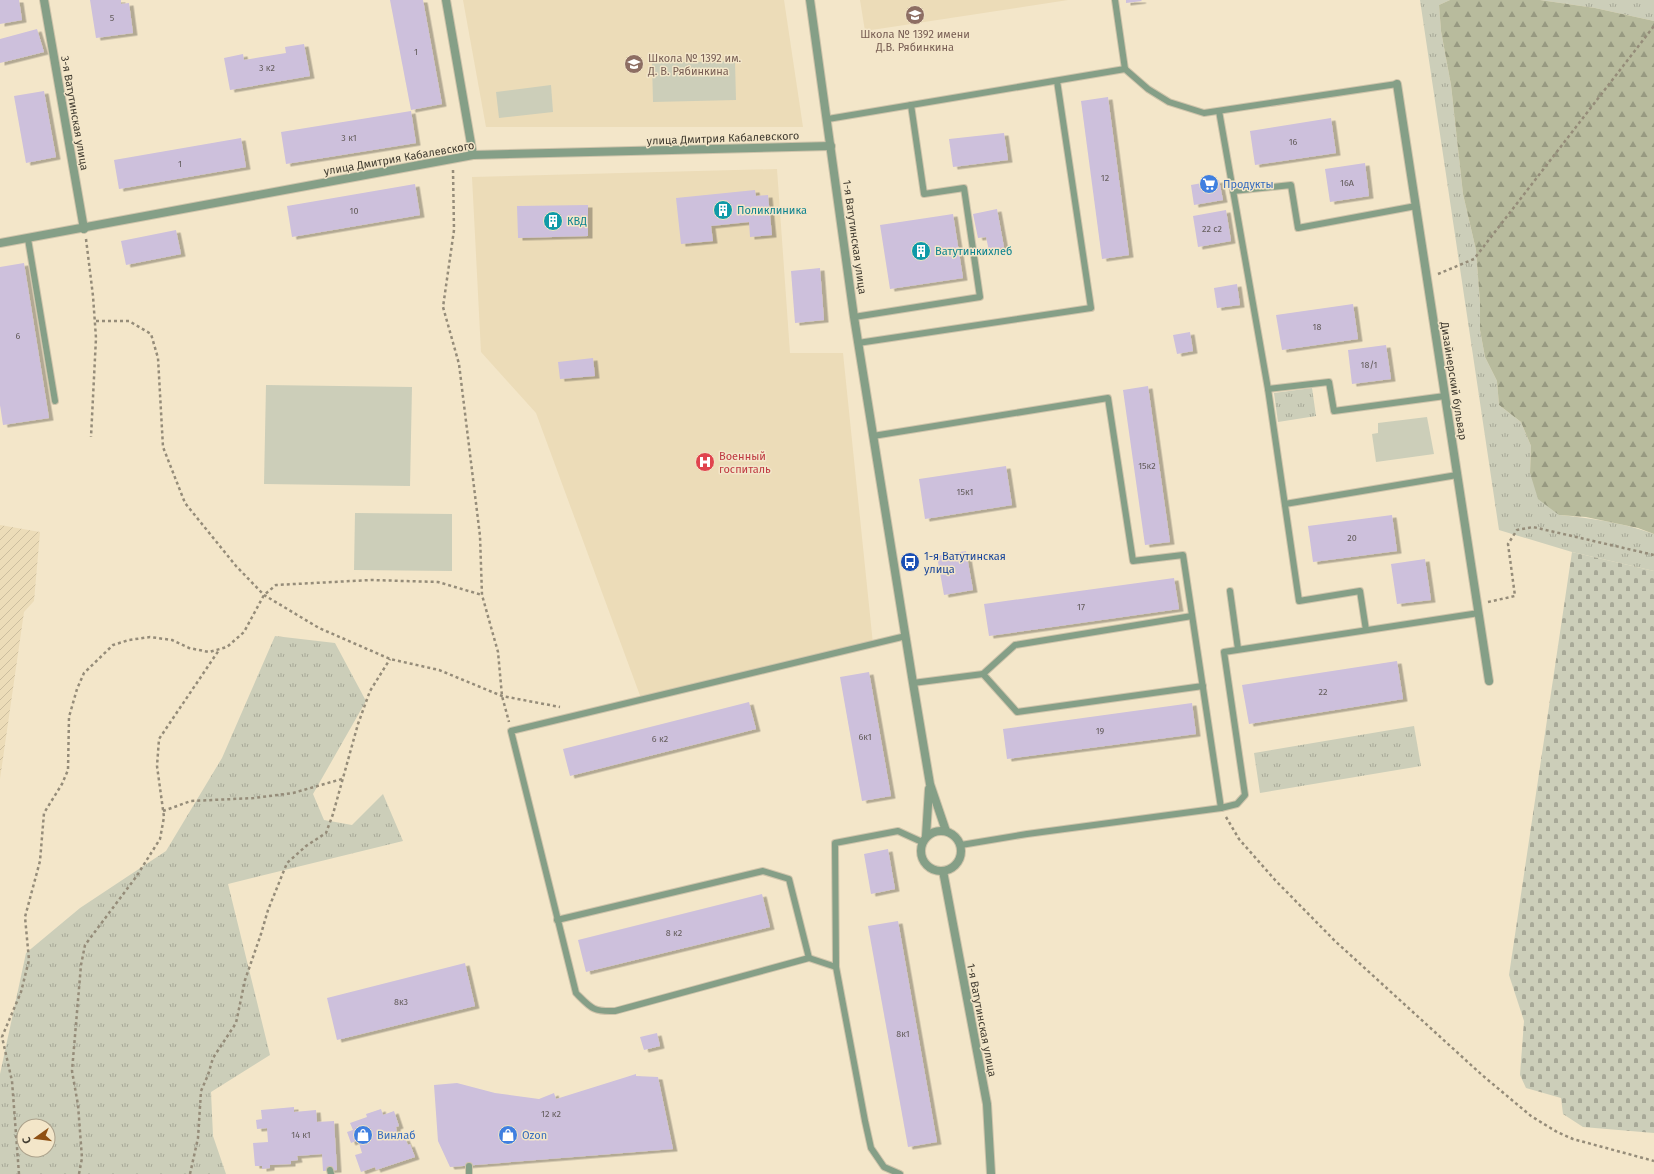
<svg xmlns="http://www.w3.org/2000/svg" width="1654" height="1174" font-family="'Fira Sans',sans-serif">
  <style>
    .built { fill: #ecdcb8 }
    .industrial { fill: url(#industrial-furrows) }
    .grass { fill: url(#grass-tufts); fill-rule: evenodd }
    .forest { fill: url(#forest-firs) }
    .cemetery { fill: url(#cemetery-stones) }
    .pitch { fill: #ccceb9 }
    .building { fill: #cdc0dc; filter: url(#shadow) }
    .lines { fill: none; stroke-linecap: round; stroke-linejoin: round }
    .service-casing { stroke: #cfc4ab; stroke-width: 8 }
    .minor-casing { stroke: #cfc4ab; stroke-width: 10 }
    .path { stroke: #958c79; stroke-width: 2.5; stroke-dasharray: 3 3; stroke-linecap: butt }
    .service { stroke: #859f87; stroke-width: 6 }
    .minor { stroke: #859f87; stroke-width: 8 }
    .labels { text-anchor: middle; stroke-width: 3; stroke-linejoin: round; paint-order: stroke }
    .number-label { font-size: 9px; fill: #645d5c }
    .education-label { font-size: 11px; fill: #785e54; stroke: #f3e6c9 }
    .street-label { font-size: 11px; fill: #413c31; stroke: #f3e6c9 }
    .shop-label { font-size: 11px; fill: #366cbe; stroke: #f3e6c9; text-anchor: start }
    .culture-label { font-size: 11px; fill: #0d838f; stroke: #f3e6c9; text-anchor: start }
    .health-label { font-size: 11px; fill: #be3a42; stroke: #f3e6c9; text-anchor: start }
    .transit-label { font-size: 11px; fill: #164399; stroke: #f3e6c9; text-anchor: start }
  </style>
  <defs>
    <pattern id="industrial-furrows" width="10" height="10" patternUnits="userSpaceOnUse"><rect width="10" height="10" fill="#ecdcb8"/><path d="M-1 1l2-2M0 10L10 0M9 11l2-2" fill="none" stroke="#ccbe9f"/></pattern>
    <pattern id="grass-tufts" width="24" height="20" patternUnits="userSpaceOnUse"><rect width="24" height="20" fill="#ccceb9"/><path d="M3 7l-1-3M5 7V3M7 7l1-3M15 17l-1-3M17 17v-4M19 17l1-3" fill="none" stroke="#a7a897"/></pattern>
    <pattern id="forest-firs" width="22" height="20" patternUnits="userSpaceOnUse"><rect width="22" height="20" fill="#b8bb9d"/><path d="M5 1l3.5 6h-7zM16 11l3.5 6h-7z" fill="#979981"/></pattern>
    <pattern id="cemetery-stones" width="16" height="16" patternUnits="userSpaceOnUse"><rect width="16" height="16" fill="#ccceb9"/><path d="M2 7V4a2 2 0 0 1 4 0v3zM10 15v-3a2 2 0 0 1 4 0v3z" fill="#a7a897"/></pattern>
    <filter id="shadow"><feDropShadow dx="4.5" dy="2.5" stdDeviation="0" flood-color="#0004"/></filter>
  </defs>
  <rect width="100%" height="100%" fill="#f3e6c9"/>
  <g class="built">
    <polygon points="463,0 784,0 803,127 486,127"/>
    <polygon points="860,0 1068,0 865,31"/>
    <polygon points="777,169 790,353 843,353 873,644 642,701 536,413 481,352 472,177"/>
  </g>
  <polygon class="industrial" points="0,525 40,532 34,601 24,612 0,779"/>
  <g class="grass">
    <path d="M1420,0H1450L1439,5L1441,31L1451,85L1463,194L1476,250L1480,303V330L1485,357L1497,381L1499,405L1521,422L1531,446L1530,473L1559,515C1591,518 1624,523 1654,534V571L1572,552L1499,530Z"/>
    <polygon points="1540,0 1654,0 1654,21 1595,8"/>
    <polygon points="1312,388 1316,416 1278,422 1274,393"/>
    <path d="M275,636L335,643L366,701L313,794L324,820L352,825L383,794L403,841L228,884L270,1055L211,1092L213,1136L226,1174H0V1074L26,953L80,908L166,851L222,758ZM24,1126H48V1150H24Z"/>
    <polygon points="1414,726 1421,766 1260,793 1254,753"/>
  </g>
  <polygon class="forest" points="1450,0 1540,0 1595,8 1654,21 1654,534 1638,528 1586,517 1559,515 1538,499 1530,473 1531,446 1521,422 1499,405 1497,381 1485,357 1480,330 1480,303 1476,250 1463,194 1451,85 1441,31 1439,5"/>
  <polygon class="cemetery" points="1572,552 1654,571 1654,1133 1583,1127 1563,1114 1561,1098 1526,1088 1520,1075 1524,1021 1509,975"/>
  <g class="pitch">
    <polygon points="735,61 736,100 653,102 652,63"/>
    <polygon points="551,85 553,112 499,118 496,92"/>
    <polygon points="266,385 412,387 410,486 264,484"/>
    <polygon points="1427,417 1434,454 1376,462 1372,434 1378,433 1378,423"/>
    <polygon points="355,513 452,514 452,571 354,570"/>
  </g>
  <g class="building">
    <polygon points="0,0 19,0 22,20 0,24"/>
    <polygon points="90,0 121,0 121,4 129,3 133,33 96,38"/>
    <polygon points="390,0 423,0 442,104 411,110"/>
    <polygon points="1126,0 1141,0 1142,1 1126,3"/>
    <polygon points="37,29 44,52 0,63 0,39"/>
    <polygon points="304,44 310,76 230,90 224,58 243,54 244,60 286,53 285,47"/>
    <polygon points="44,91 56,157 26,163 14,96"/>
    <polygon points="1108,97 1129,255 1102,259 1081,101"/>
    <polygon points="411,111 416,143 286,164 281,132"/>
    <polygon points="1331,118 1336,153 1255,165 1250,131"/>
    <polygon points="1004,133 1008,160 953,167 949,139"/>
    <polygon points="241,138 246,167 119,189 114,160"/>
    <polygon points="1365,163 1369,196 1330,202 1325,169"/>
    <polygon points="1219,180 1223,200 1194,205 1191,185"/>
    <polygon points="415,184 420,215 292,237 287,206"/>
    <polygon points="755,190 756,196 768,195 772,235 750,237 749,222 711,226 713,241 681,244 676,198"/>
    <polygon points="588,205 588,236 518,238 517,206"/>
    <polygon points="997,209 1004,247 989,251 986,237 978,238 973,214"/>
    <polygon points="1226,210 1231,241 1198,247 1193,216"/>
    <polygon points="953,214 963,278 890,289 880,225"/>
    <polygon points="176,230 181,254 126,265 121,241"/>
    <polygon points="24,263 49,418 3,425 0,405 0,267"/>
    <polygon points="820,268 824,320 795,323 791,271"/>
    <polygon points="1237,284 1240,305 1217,308 1214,288"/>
    <polygon points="1353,304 1358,339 1282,350 1276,315"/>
    <polygon points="1190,332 1193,351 1177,354 1173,335"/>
    <polygon points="1386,345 1391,379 1352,384 1348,350"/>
    <polygon points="593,358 595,376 560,379 558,362"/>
    <polygon points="1148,386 1170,542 1145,545 1123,390"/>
    <polygon points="1006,466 1012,505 925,519 919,479"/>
    <polygon points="1392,515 1397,551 1313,562 1308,526"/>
    <polygon points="966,551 973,590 944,595 937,556"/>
    <polygon points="1425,559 1431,600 1397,604 1391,564"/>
    <polygon points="1174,578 1179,609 989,636 984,604"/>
    <polygon points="1397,661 1403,699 1249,724 1242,685"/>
    <polygon points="869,672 891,796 862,801 840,677"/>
    <polygon points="749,702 756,729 570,776 563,749"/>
    <polygon points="1192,703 1196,734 1007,759 1003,729"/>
    <polygon points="888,849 895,889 871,894 864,854"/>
    <polygon points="762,894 770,927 586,972 578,940"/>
    <polygon points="898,921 937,1142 908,1147 868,926"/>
    <polygon points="465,963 475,1006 337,1040 327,998"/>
    <polygon points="657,1033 660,1046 644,1050 640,1037"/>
    <polygon points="636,1074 636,1076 658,1077 673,1149 450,1167 438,1141 434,1085 457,1083 495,1093 539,1099 554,1093 556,1099"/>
    <polygon points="294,1107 294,1112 316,1110 317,1122 334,1121 337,1170 323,1171 322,1154 297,1156 298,1160 291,1161 291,1164 270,1165 270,1168 262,1169 262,1166 255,1166 253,1143 268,1142 267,1128 257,1129 256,1120 262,1119 261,1110"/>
    <polygon points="381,1109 383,1115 394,1111 399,1126 396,1127 398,1140 405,1138 408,1145 410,1144 415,1157 376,1170 375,1167 361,1172 355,1155 362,1153 358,1140 351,1143 347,1132 353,1130 350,1123 367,1117 366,1114"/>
  </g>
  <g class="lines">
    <g class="service-casing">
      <g id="service">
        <polyline points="1115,0 1125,69"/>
        <polyline points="1219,111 1268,389 1299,601 1360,591 1366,630"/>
        <polyline points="828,119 1125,69 1148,89 1169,102 1204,113 1397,84"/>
        <polyline points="1233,191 1291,185 1298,228 1416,206"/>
        <polyline points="28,239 55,401"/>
        <polyline points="854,317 980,297 964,188 924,194 911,105"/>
        <polyline points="858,343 1091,308 1057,81"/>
        <polyline points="1268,389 1329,382 1334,411 1445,396"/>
        <polyline points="873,436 1108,398 1133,561 1183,555 1221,808"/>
        <polyline points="1285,504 1457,475"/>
        <polyline points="1230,591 1238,649"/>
        <polyline points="1192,616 1015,645 983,674 1017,712 1203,686"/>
        <polyline points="913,683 983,674"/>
        <polyline points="961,845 1027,834 1221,808 1237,804 1245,795 1224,652 1479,613"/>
        <polyline points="557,920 763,871 789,879 809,958"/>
        <path d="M836,967L809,958L615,1011C593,1012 591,1008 576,993L511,731L906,636"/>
        <polyline points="469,1166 469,1174"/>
        <polyline points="330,1170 331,1174"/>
        <polyline points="900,1174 884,1167 871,1148 865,1121 836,967 835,843 898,831 922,842"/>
      </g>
    </g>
    <g class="minor-casing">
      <g id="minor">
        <polyline points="44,0 84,229"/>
        <polyline points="446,0 473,155"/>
        <polyline points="810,0 854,317 913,683 930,784 946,831"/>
        <polyline points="1397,84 1489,681"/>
        <polyline points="0,243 473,155 831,146"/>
        <circle cx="941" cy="851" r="20"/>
        <polyline points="926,836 929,789"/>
        <polyline points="943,871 987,1104 991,1174"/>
      </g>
    </g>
    <g class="path">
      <polyline points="453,170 454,230 443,307 459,364 480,536 482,595 498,652 502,696 509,722"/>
      <polyline points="86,239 93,296 96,338 91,437"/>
      <polyline points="1438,274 1474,259 1654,26"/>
      <polyline points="96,321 129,321 151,334 158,358 163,447 185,503 236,566 264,595 319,628 390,659 439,670 502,696 560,707"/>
      <polyline points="1488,602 1515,596 1508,544 1517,530 1533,527 1654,555"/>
      <polyline points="163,811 191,801 254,798 293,793 342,779"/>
      <polyline points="1226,817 1239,839 1275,880 1335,941 1482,1075 1531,1116 1557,1132 1573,1139 1654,1161"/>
      <polyline points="19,1174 12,1081 2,1037 21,992 29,960 25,917 40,861 44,813 62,784 68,770 69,717 77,689 84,673 113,645 129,640 150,637 172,640 189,648 209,652 227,647 244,632 264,595 276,585 371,580 438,582 482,595"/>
      <polyline points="79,1174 82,1158 78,1105 72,1071 81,965 85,945 136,877 160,839 164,817 157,766 159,739 219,650"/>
      <polyline points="190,1174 198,1138 201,1091 208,1075 213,1058 236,1023 245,980 261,934 268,910 287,863 306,846 326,833 333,814 358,724 370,691 390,659"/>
    </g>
    <use href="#service" class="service"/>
    <use href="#minor" class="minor"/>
  </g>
  <defs>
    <g id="school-disc" transform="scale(1)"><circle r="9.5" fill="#8d6e63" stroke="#f3e6c9"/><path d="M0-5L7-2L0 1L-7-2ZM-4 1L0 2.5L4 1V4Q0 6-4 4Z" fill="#fff"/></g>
    <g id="supermarket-disc" transform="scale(1)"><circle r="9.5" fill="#3f7fe0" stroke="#f3e6c9"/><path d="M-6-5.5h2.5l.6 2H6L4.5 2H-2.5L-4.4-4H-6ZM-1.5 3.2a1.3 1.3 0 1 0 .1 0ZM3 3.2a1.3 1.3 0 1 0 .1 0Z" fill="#fff"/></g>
    <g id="building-disc" transform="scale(1)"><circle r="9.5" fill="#0f9aa8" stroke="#f3e6c9"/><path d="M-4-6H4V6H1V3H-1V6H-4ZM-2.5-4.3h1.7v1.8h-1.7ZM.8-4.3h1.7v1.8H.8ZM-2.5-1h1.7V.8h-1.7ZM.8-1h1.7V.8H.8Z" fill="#fff"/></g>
    <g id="hospital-disc" transform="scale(1)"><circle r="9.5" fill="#e0444e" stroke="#f3e6c9"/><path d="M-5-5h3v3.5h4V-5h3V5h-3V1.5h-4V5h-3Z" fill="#fff"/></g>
    <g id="bus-disc" transform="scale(1)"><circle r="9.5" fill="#1a4fb4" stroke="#f3e6c9"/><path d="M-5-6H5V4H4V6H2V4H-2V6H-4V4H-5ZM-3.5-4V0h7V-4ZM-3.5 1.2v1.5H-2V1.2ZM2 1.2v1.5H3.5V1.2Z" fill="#fff"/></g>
    <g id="shop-disc" transform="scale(1)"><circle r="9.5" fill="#3f7fe0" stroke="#f3e6c9"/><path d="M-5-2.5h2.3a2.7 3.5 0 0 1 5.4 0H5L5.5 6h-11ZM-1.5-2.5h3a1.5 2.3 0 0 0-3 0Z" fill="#fff"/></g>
  </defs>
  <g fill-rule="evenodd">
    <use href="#school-disc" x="915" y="15"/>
    <use href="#school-disc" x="634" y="64"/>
    <use href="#supermarket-disc" x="1209" y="184"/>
    <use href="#building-disc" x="723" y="210"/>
    <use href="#building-disc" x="553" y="221"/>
    <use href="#building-disc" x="921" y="251"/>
    <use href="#hospital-disc" x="705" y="462"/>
    <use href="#bus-disc" x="910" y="562"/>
    <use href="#shop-disc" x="363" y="1135"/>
    <use href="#shop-disc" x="508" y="1135"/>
  </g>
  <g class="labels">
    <g class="number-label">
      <text x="112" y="21">5</text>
      <text x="416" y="55">1</text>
      <text x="267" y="71">3 к2</text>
      <text x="349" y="141">3 к1</text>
      <text x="1293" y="145">16</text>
      <text x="180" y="167">1</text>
      <text x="1105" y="181">12</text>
      <text x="1347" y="186">16А</text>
      <text x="354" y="214">10</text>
      <text x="1212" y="232">22 с2</text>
      <text x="1317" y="330">18</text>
      <text x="18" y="339">6</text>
      <text x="1369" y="368">18/1</text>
      <text x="1147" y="469">15к2</text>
      <text x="965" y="495">15к1</text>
      <text x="1352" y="541">20</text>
      <text x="1081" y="610">17</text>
      <text x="1323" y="695">22</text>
      <text x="1100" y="734">19</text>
      <text x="865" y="740">6к1</text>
      <text x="660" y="742">6 к2</text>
      <text x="674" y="936">8 к2</text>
      <text x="401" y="1005">8к3</text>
      <text x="903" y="1037">8к1</text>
      <text x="551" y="1117">12 к2</text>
      <text x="301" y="1138">14 к1</text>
    </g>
    <g class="education-label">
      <text x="915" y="38">Школа № 1392 имени<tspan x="915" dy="13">Д.В. Рябинкина</tspan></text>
      <text x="648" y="62" text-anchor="start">Школа № 1392 им.<tspan x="648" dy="13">Д. В. Рябинкина</tspan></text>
    </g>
    <g class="street-label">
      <text transform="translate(75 113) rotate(80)" y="4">3-я Ватутинская улица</text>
      <text transform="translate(723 138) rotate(-2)" y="4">улица Дмитрия Кабалевского</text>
      <text transform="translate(399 158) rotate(-10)" y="4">улица Дмитрия Кабалевского</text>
      <text transform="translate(855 237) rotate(82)" y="4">1-я Ватутинская улица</text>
      <text transform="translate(1454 381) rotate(81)" y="4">Дизайнерский бульвар</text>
      <text transform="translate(982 1020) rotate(79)" y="4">1-я Ватутинская улица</text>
    </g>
    <g class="shop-label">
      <text x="1223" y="188">Продукты</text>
      <text x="377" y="1139">Винлаб</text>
      <text x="522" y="1139">Ozon</text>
    </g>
    <g class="culture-label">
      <text x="737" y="214">Поликлиника</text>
      <text x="567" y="225">КВД</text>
      <text x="935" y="255">Ватутинкихлеб</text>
    </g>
    <g class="health-label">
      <text x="719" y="460">Военный<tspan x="719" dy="13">госпиталь</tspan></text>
    </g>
    <g class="transit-label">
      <text x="924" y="560">1-я Ватутинская<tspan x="924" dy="13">улица</tspan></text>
    </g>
  </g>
  <g transform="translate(36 1138) rotate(256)"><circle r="19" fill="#f3e6c9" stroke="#aca28c"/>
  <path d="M0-3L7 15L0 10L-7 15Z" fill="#8f5115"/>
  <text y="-6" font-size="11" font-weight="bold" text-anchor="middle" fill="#413c31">С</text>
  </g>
</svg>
